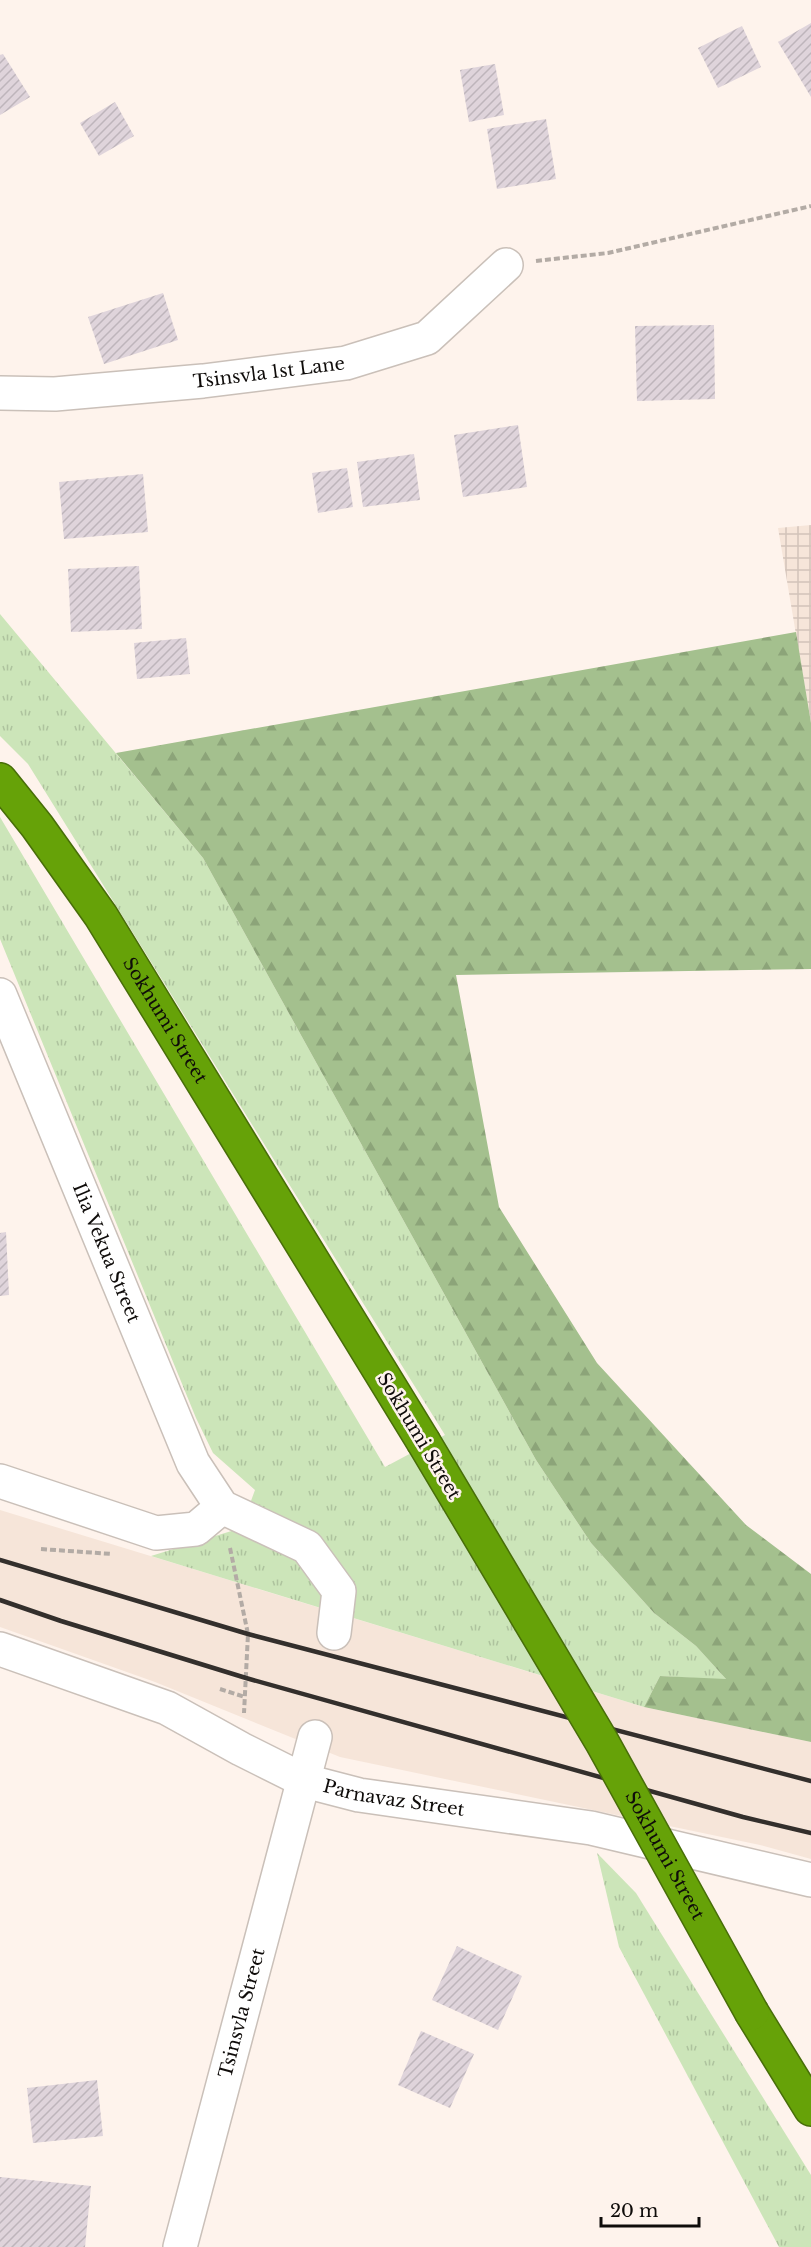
<svg xmlns="http://www.w3.org/2000/svg" width="811" height="2247" font-family="'Libre Baskerville',serif">
  <style>
    .built { fill: #f6e5d9 }
    .industrial { fill: url(#industrial-grid) }
    .grass { fill: url(#grass-tufts) }
    .forest { fill: url(#forest-firs) }
    .building { fill: url(#building-hatch) }
    .lines { fill: none; stroke-linecap: round; stroke-linejoin: round }
    .street-casing { stroke: #cac0b9; stroke-width: 36 }
    .highway-casing { stroke: #486e09; stroke-width: 36 }
    .path { stroke: #b3aba5; stroke-width: 4; stroke-dasharray: 6 3; stroke-linecap: butt }
    .street { stroke: #fff; stroke-width: 33 }
    .highway { stroke: #66a208; stroke-width: 33 }
    .rail { stroke: #332f2c; stroke-width: 4.5 }
    .highway-bridge-casing { stroke: #486e09; stroke-width: 36; stroke-linecap: butt }
    .highway-bridge { stroke: #66a208; stroke-width: 33 }
    .labels { text-anchor: middle; stroke-width: 5; stroke-linejoin: round; paint-order: stroke }
    .street-label { font-size: 18px; fill: #0f0c0a; stroke: #fef3ec }
  </style>
  <defs>
    <pattern id="industrial-grid" width="8" height="8" patternUnits="userSpaceOnUse" patternTransform="scale(1.5)"><rect width="8" height="8" fill="#f6e5d9"/><path d="M0 4h8M4 0v8" fill="none" stroke="#d2c3b9"/></pattern>
    <pattern id="grass-tufts" width="24" height="20" patternUnits="userSpaceOnUse" patternTransform="scale(1.5)"><rect width="24" height="20" fill="#cce5b9"/><path d="M3 7l-1-3M5 7V3M7 7l1-3M15 17l-1-3M17 17v-4M19 17l1-3" fill="none" stroke="#aec39e"/></pattern>
    <pattern id="forest-firs" width="22" height="20" patternUnits="userSpaceOnUse" patternTransform="scale(1.5)"><rect width="22" height="20" fill="#a4c08e"/><path d="M5 1l3.5 6h-7zM16 11l3.5 6h-7z" fill="#8ca479"/></pattern>
    <pattern id="building-hatch" width="6" height="6" patternUnits="userSpaceOnUse" patternTransform="scale(1.5)"><rect width="6" height="6" fill="#dfd4db"/><path d="M-1 1l2-2M0 6l6-6M5 7l2-2" fill="none" stroke="#beb5bb"/></pattern>
  </defs>
  <rect width="100%" height="100%" fill="#fef3ec"/>
  <polygon class="built" points="0,1510 644,1707 811,1742 811,1859 760,1845 340,1757 155,1682 0,1627"/>
  <polygon class="industrial" points="811,525 811,723 778,528"/>
  <g class="grass">
    <polygon points="0,614 203,858 536,1460 591,1543 654,1613 696,1646 727,1680 660,1676 644,1707 151,1556 241,1528 255,1490 213,1453 196,1418 0,939 0,817 385,1467 445,1435 28,764 0,736"/>
    <polygon points="597,1853 636,1893 811,2175 811,2247 779,2247 619,1947"/>
  </g>
  <polygon class="forest" points="796,632 811,723 811,969 456,975 499,1207 597,1363 746,1525 811,1574 811,1742 644,1707 660,1676 726,1679 696,1646 654,1613 591,1543 536,1460 203,858 116,753"/>
  <g class="building">
    <polygon points="811,23 811,97 778,42"/>
    <polygon points="742,26 761,67 718,88 698,48"/>
    <polygon points="3,54 30,97 0,115 0,55"/>
    <polygon points="495,64 504,115 469,122 460,70"/>
    <polygon points="115,102 134,136 99,156 80,123"/>
    <polygon points="546,119 556,179 497,189 487,129"/>
    <polygon points="163,293 178,340 104,364 88,317"/>
    <polygon points="714,325 715,399 637,401 635,326"/>
    <polygon points="518,425 527,487 463,497 454,435"/>
    <polygon points="414,454 420,500 363,507 357,462"/>
    <polygon points="347,468 353,507 318,513 312,473"/>
    <polygon points="143,474 148,532 64,539 59,482"/>
    <polygon points="139,566 142,629 71,632 68,569"/>
    <polygon points="186,638 190,674 137,679 134,643"/>
    <polygon points="6,1232 9,1295 0,1296 0,1233"/>
    <polygon points="457,1946 522,1976 498,2030 432,2000"/>
    <polygon points="421,2031 474,2054 450,2108 398,2085"/>
    <polygon points="97,2080 103,2136 33,2143 27,2088"/>
    <polygon points="0,2177 91,2186 85,2247 0,2247"/>
  </g>
  <g class="lines">
    <g class="street-casing">
      <g id="street">
        <path id="s1" d="M0,393L55,394L203,381L346,363L427,338L506,265"/>
        <path id="s2" d="M0,995L193,1463L222,1507L307,1547L339,1591L334,1633"/>
        <polyline points="0,1481 156,1533 196,1529 222,1507"/>
        <path id="s3" d="M0,1649L167,1708L241,1749L305,1781L359,1795L591,1828L811,1880"/>
        <path id="s4" d="M180,2247L315,1737"/>
      </g>
    </g>
    <g class="highway-casing">
      <g id="highway">
        <path id="s5" d="M0,780L37,826L101,916L423,1441"/>
        <polyline points="752,2013 811,2109"/>
      </g>
    </g>
    <g class="path">
      <polyline points="536,261 608,253 811,206"/>
      <polyline points="230,1548 248,1634 244,1713"/>
      <polyline points="41,1549 112,1554"/>
      <polyline points="220,1689 245,1697"/>
    </g>
    <use href="#street" class="street"/>
    <use href="#highway" class="highway"/>
    <g class="rail">
      <polyline points="0,1560 248,1634 811,1781"/>
      <polyline points="0,1600 61,1621 246,1678 743,1817 811,1833"/>
    </g>
    <g class="highway-bridge-casing">
      <g id="highway-bridge">
        <path id="s6" d="M423,1441L602,1742L752,2013"/>
      </g>
    </g>
    <use href="#highway-bridge" class="highway-bridge"/>
  </g>
  <g class="labels">
    <g class="street-label">
      <text dy="6" stroke="none"><textPath href="#s1" startOffset="270">Tsinsvla 1st Lane</textPath></text>
      <text dy="6" stroke="none"><textPath href="#s5" startOffset="292">Sokhumi Street</textPath></text>
      <text dy="6" stroke="none"><textPath href="#s2" startOffset="279">Ilia Vekua Street</textPath></text>
      <text transform="translate(419 1436) rotate(59)" y="6">Sokhumi Street</text>
      <text dy="6" stroke="none"><textPath href="#s3" startOffset="424">Parnavaz Street</textPath></text>
      <text dy="6" stroke="none"><textPath href="#s6" startOffset="480">Sokhumi Street</textPath></text>
      <text dy="6" stroke="none"><textPath href="#s4" startOffset="242">Tsinsvla Street</textPath></text>
    </g>
  </g>
  <path d="M601 2217v9h98v-9" fill="none" stroke="#0f0c0a" stroke-width="3"/>
  <text x="610" y="2217" font-size="18" fill="#0f0c0a" stroke="#fef3ec" stroke-width="4.5" paint-order="stroke">20 m</text>
</svg>
